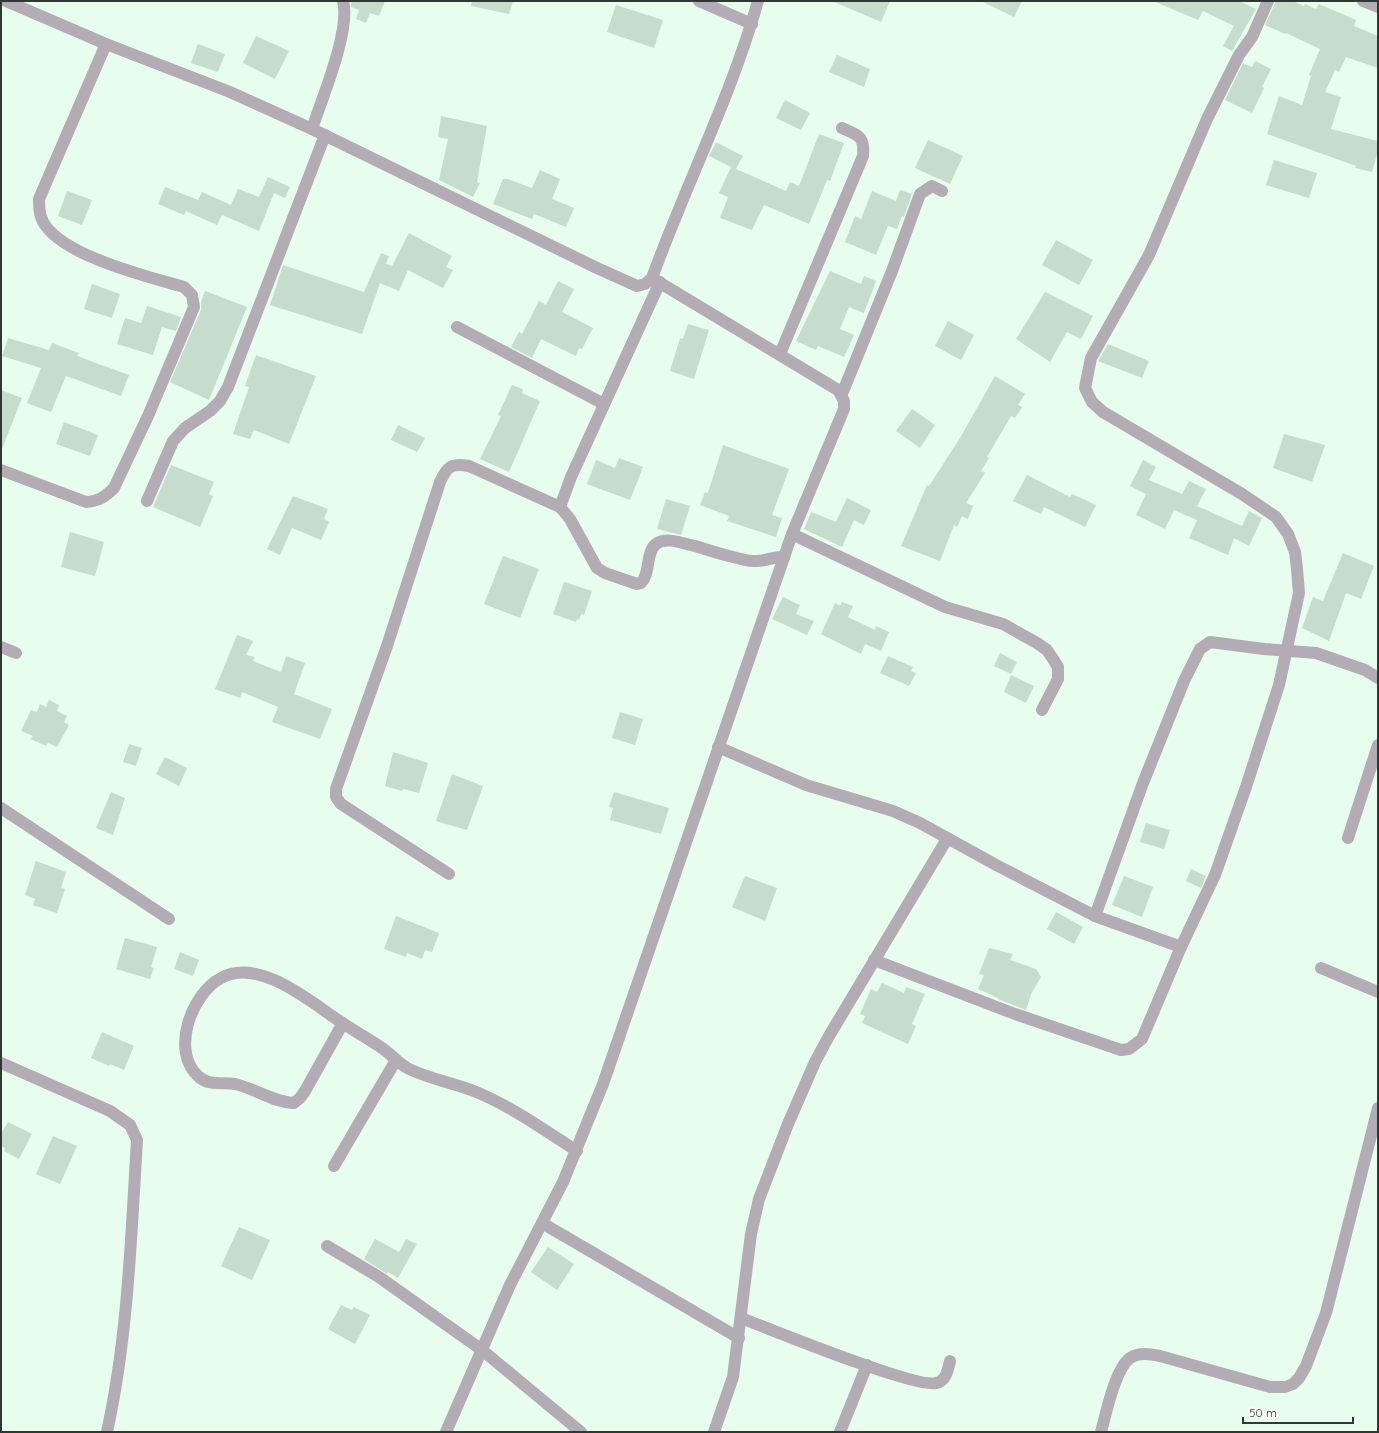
<svg xmlns="http://www.w3.org/2000/svg" width="1379" height="1433" font-family="Quicksand,sans-serif">
  <style>
    .building { fill: #c6dccc }
    .lines { fill: none; stroke-linecap: round; stroke-linejoin: round }
    .minor { stroke: #b3acb5; stroke-width: 12 }
  </style>
  <rect width="100%" height="100%" fill="#e7fdee"/>
  <g class="building">
    <polygon points="351,1 385,1 379,16 370,13 366,23 356,19 359,10 351,7"/>
    <polygon points="472,1 513,1 509,14 471,6"/>
    <polygon points="832,1 890,1 881,22"/>
    <polygon points="981,1 1022,1 1014,17"/>
    <polygon points="1153,1 1239,1 1256,9 1232,51 1223,46 1234,26 1203,11 1198,20"/>
    <polygon points="1276,1 1293,1 1304,6 1305,4 1316,9 1319,4 1356,20 1354,26 1378,36 1378,68 1346,57 1339,72 1335,70 1325,92 1341,97 1331,129 1378,141 1378,151 1372,172 1355,168 1356,166 1267,134 1279,96 1302,105 1311,76 1309,75 1320,49 1286,33 1285,34 1265,25"/>
    <polygon points="616,5 663,20 654,48 607,32"/>
    <polygon points="256,36 289,51 275,79 243,63"/>
    <polygon points="198,44 225,54 218,72 191,63"/>
    <polygon points="837,55 870,69 864,87 829,72"/>
    <polygon points="1255,61 1271,69 1262,87 1264,88 1252,113 1225,100 1243,63 1252,67"/>
    <polygon points="785,100 810,113 801,130 776,118"/>
    <polygon points="441,116 487,126 477,182 480,183 473,197 439,180 448,139 438,137"/>
    <polygon points="819,134 844,143 830,181 827,180 809,224 764,205 752,230 720,218 728,197 719,193 731,167 709,156 716,142 743,156 736,169 786,191 790,182 799,186"/>
    <polygon points="928,140 963,156 950,184 915,168"/>
    <polygon points="1274,160 1317,173 1309,198 1266,185"/>
    <polygon points="540,170 560,179 552,199 574,208 566,227 534,214 532,219 493,204 503,179 508,179 532,188"/>
    <polygon points="268,177 290,187 285,198 274,193 259,231 222,215 217,225 186,211 184,215 158,204 165,187 198,200 202,192 231,205 238,189 259,197"/>
    <polygon points="900,190 912,194 904,217 902,216 897,229 888,226 876,255 845,242 855,216 861,219 872,191 896,201"/>
    <polygon points="67,191 92,200 82,225 58,216"/>
    <polygon points="409,233 452,256 446,267 453,270 443,288 408,270 399,291 380,283 362,334 270,305 283,265 364,292 381,253 389,256 386,264 392,266"/>
    <polygon points="1056,240 1093,260 1079,285 1042,265"/>
    <polygon points="830,271 861,284 864,276 876,281 864,313 849,307 840,329 854,335 844,357 818,346 816,350 796,341"/>
    <polygon points="558,281 574,289 562,312 593,328 582,349 579,348 576,356 541,339 532,358 511,347 519,332 522,334 539,301 546,305"/>
    <polygon points="92,284 120,294 112,318 84,309"/>
    <polygon points="205,291 247,307 209,400 170,382 201,310 201,302"/>
    <polygon points="1045,292 1093,316 1081,339 1067,332 1050,362 1016,339"/>
    <polygon points="147,306 181,317 176,331 162,327 153,355 117,344 125,318 141,323"/>
    <polygon points="948,321 974,335 961,360 935,346"/>
    <polygon points="688,324 709,330 694,379 670,371 680,338 683,339"/>
    <polygon points="8,338 49,350 52,343 79,353 77,356 129,375 121,396 66,376 51,412 27,403 41,368 2,356"/>
    <polygon points="1108,344 1149,361 1142,378 1098,361"/>
    <polygon points="256,355 316,376 289,444 254,430 250,439 233,434 249,387 245,386"/>
    <polygon points="995,376 1025,394 1018,405 1022,407 1015,418 1011,416 987,457 989,458 981,471 985,473 966,503 973,506 968,519 962,516 957,527 954,525 940,561 901,546 927,485 929,486 960,438"/>
    <polygon points="512,385 523,389 522,393 540,401 509,472 480,459 501,416 498,415"/>
    <polygon points="1,390 22,398 2,449 1,448"/>
    <polygon points="912,409 935,425 920,448 896,431"/>
    <polygon points="64,422 98,435 90,456 56,444"/>
    <polygon points="398,425 425,438 417,452 391,440"/>
    <polygon points="1284,434 1325,445 1312,482 1273,468"/>
    <polygon points="723,445 789,469 772,515 782,518 776,537 727,521 729,516 700,505 705,492 708,493"/>
    <polygon points="619,458 643,467 630,500 587,484 596,460 615,468"/>
    <polygon points="1143,460 1156,467 1149,480 1182,494 1189,481 1206,489 1197,506 1242,526 1249,511 1262,518 1249,546 1234,538 1228,555 1189,538 1197,520 1174,510 1165,529 1136,515 1146,494 1130,486"/>
    <polygon points="171,465 214,482 209,494 213,496 200,527 153,507"/>
    <polygon points="1027,475 1070,497 1072,494 1096,505 1085,527 1044,507 1041,514 1013,501"/>
    <polygon points="293,496 328,509 324,519 329,522 321,540 292,528 280,555 267,549"/>
    <polygon points="847,498 871,510 864,525 854,520 842,547 804,529 811,512 836,522"/>
    <polygon points="666,499 690,506 681,535 657,529"/>
    <polygon points="70,532 104,542 95,576 61,567"/>
    <polygon points="1343,553 1374,566 1361,599 1346,593 1329,641 1302,628 1313,597 1323,601"/>
    <polygon points="503,556 539,569 520,618 484,604"/>
    <polygon points="564,582 592,591 584,615 581,614 579,620 577,619 576,622 553,614"/>
    <polygon points="783,597 800,605 796,614 814,621 807,635 772,619"/>
    <polygon points="842,602 853,606 848,617 875,630 876,626 889,632 881,651 865,644 861,654 821,634 835,603 840,606"/>
    <polygon points="237,635 253,641 246,655 255,657 253,661 281,672 286,656 305,663 294,694 332,709 320,739 272,722 278,707 242,692 240,698 215,689"/>
    <polygon points="1000,653 1017,662 1011,674 994,666"/>
    <polygon points="888,656 913,667 911,671 916,673 909,686 880,673"/>
    <polygon points="1011,675 1034,686 1026,703 1004,692"/>
    <polygon points="49,700 59,705 57,711 67,716 64,722 69,725 57,747 48,743 46,746 31,739 33,736 21,731 31,710 37,712 40,704 46,707"/>
    <polygon points="620,712 643,719 635,745 612,738"/>
    <polygon points="129,744 142,748 136,766 123,762"/>
    <polygon points="393,752 428,763 419,793 403,789 402,791 385,786"/>
    <polygon points="165,757 187,768 179,786 156,774"/>
    <polygon points="452,774 483,786 467,830 436,821"/>
    <polygon points="111,792 125,798 113,835 96,828"/>
    <polygon points="614,792 669,808 661,834 610,820 613,808 609,807"/>
    <polygon points="1146,823 1170,830 1164,849 1140,842"/>
    <polygon points="36,861 66,872 61,888 65,889 57,913 33,905 35,899 25,895"/>
    <polygon points="1191,869 1206,876 1201,888 1186,881"/>
    <polygon points="745,876 777,888 765,921 732,907"/>
    <polygon points="1124,876 1153,887 1142,917 1112,905"/>
    <polygon points="1056,912 1083,927 1074,944 1047,929"/>
    <polygon points="396,916 439,933 432,952 425,950 422,959 407,953 406,957 384,949"/>
    <polygon points="125,938 157,947 151,967 154,968 150,979 116,969"/>
    <polygon points="989,948 1013,954 1010,960 1036,969 1041,977 1031,994 1026,1010 998,999 998,998 978,989 984,975 979,974"/>
    <polygon points="180,952 199,960 193,976 174,969"/>
    <polygon points="882,983 904,993 906,987 925,994 912,1024 916,1026 908,1044 862,1023 865,1016 860,1014 871,989 877,992"/>
    <polygon points="102,1032 134,1046 124,1070 110,1064 109,1066 91,1058"/>
    <polygon points="8,1122 32,1134 19,1159 4,1151 5,1148 1,1146 1,1134"/>
    <polygon points="53,1136 77,1146 60,1184 36,1174"/>
    <polygon points="239,1227 270,1240 252,1280 221,1266"/>
    <polygon points="375,1239 399,1252 406,1239 417,1244 398,1278 388,1272 387,1274 364,1259"/>
    <polygon points="548,1247 574,1264 557,1290 531,1272"/>
    <polygon points="341,1305 352,1310 354,1307 370,1315 355,1344 328,1329"/>
  </g>
  <g class="lines">
    <g class="minor">
      <path d="M6,1L106,44L230,92L312,129L597,268L637,286L645,284L652,278C686,184 731,97 758,1"/>
      <polyline points="699,1 752,24"/>
      <polyline points="1363,1 1378,7"/>
      <path d="M312,129C322,98 351,30 343,1"/>
      <polyline points="457,327 604,404"/>
      <path d="M780,354L863,156C865,136 858,135 842,128"/>
      <polyline points="842,394 892,271 920,194 932,186 942,191"/>
      <path d="M1,470L86,502C99,501 105,497 114,488L148,416L194,307L192,295L184,287C149,277 53,254 41,217C39,211 39,205 39,199L106,44"/>
      <polyline points="147,501 173,441 185,428 210,411 220,401 228,387 325,135"/>
      <path d="M560,507L570,519L597,568L605,573L637,584L641,583C651,573 645,553 656,544C666,536 684,544 695,546C709,550 744,562 757,561C767,561 774,556 784,557"/>
      <polyline points="792,534 945,607 1003,624 1037,643 1047,650 1053,659 1058,667 1058,679 1042,710"/>
      <polyline points="1,647 16,653"/>
      <polyline points="718,747 806,785 893,811 920,823 998,866 1095,916 1181,947"/>
      <polyline points="1,808 169,919"/>
      <polyline points="1348,838 1378,745"/>
      <path d="M449,874L341,804L336,797V789L387,646L440,482C447,466 452,463 469,466L560,507L571,477L660,282"/>
      <polyline points="1095,916 1143,783 1184,681 1200,649 1210,642 1264,649 1316,653 1365,670 1378,678"/>
      <polyline points="874,960 1015,1014 1121,1050 1129,1049 1142,1039 1181,947 1215,875 1246,787 1279,685 1299,593 1297,569 1295,552 1288,534 1276,517 1242,494 1103,412 1092,402 1085,388 1091,358 1149,255 1207,119 1239,55 1252,37 1268,1"/>
      <polyline points="1321,968 1378,992"/>
      <path d="M343,1023L305,1091L300,1098L294,1103C275,1103 254,1088 235,1084C222,1082 210,1086 199,1077C170,1052 191,994 221,978C257,958 306,998 335,1018C351,1029 367,1038 382,1048C392,1055 399,1064 409,1069C430,1079 453,1083 474,1091C511,1106 544,1130 577,1151"/>
      <path d="M1,1063L110,1111L130,1125L137,1140C131,1238 128,1336 107,1432"/>
      <polyline points="334,1166 396,1060"/>
      <polyline points="542,1223 739,1338"/>
      <polyline points="327,1246 379,1277 482,1350 581,1432"/>
      <path d="M741,1318C770,1329 916,1389 936,1383C946,1381 948,1370 950,1361"/>
      <polyline points="446,1432 510,1285 563,1182 603,1084 792,534 844,409 844,401 838,390 652,278"/>
      <polyline points="714,1432 733,1377 751,1234 759,1199 788,1124 815,1062 829,1036 947,839"/>
      <polyline points="840,1432 867,1365"/>
      <path d="M1101,1432C1106,1414 1115,1369 1130,1358C1139,1352 1150,1354 1160,1356L1270,1387H1285L1293,1384L1299,1378L1306,1366L1326,1313L1378,1108"/>
    </g>
  </g>
  <rect width="1379" height="1433" fill="none" stroke="#2f3832" stroke-width="4"/>
  <path d="M1243 1417v6h110v-6" fill="none" stroke="#2f3832" stroke-width="2"/>
  <text x="1249" y="1417" font-size="12" fill="#2f3832" stroke="#ffffff" stroke-width="3" paint-order="stroke">50 m</text>
</svg>
